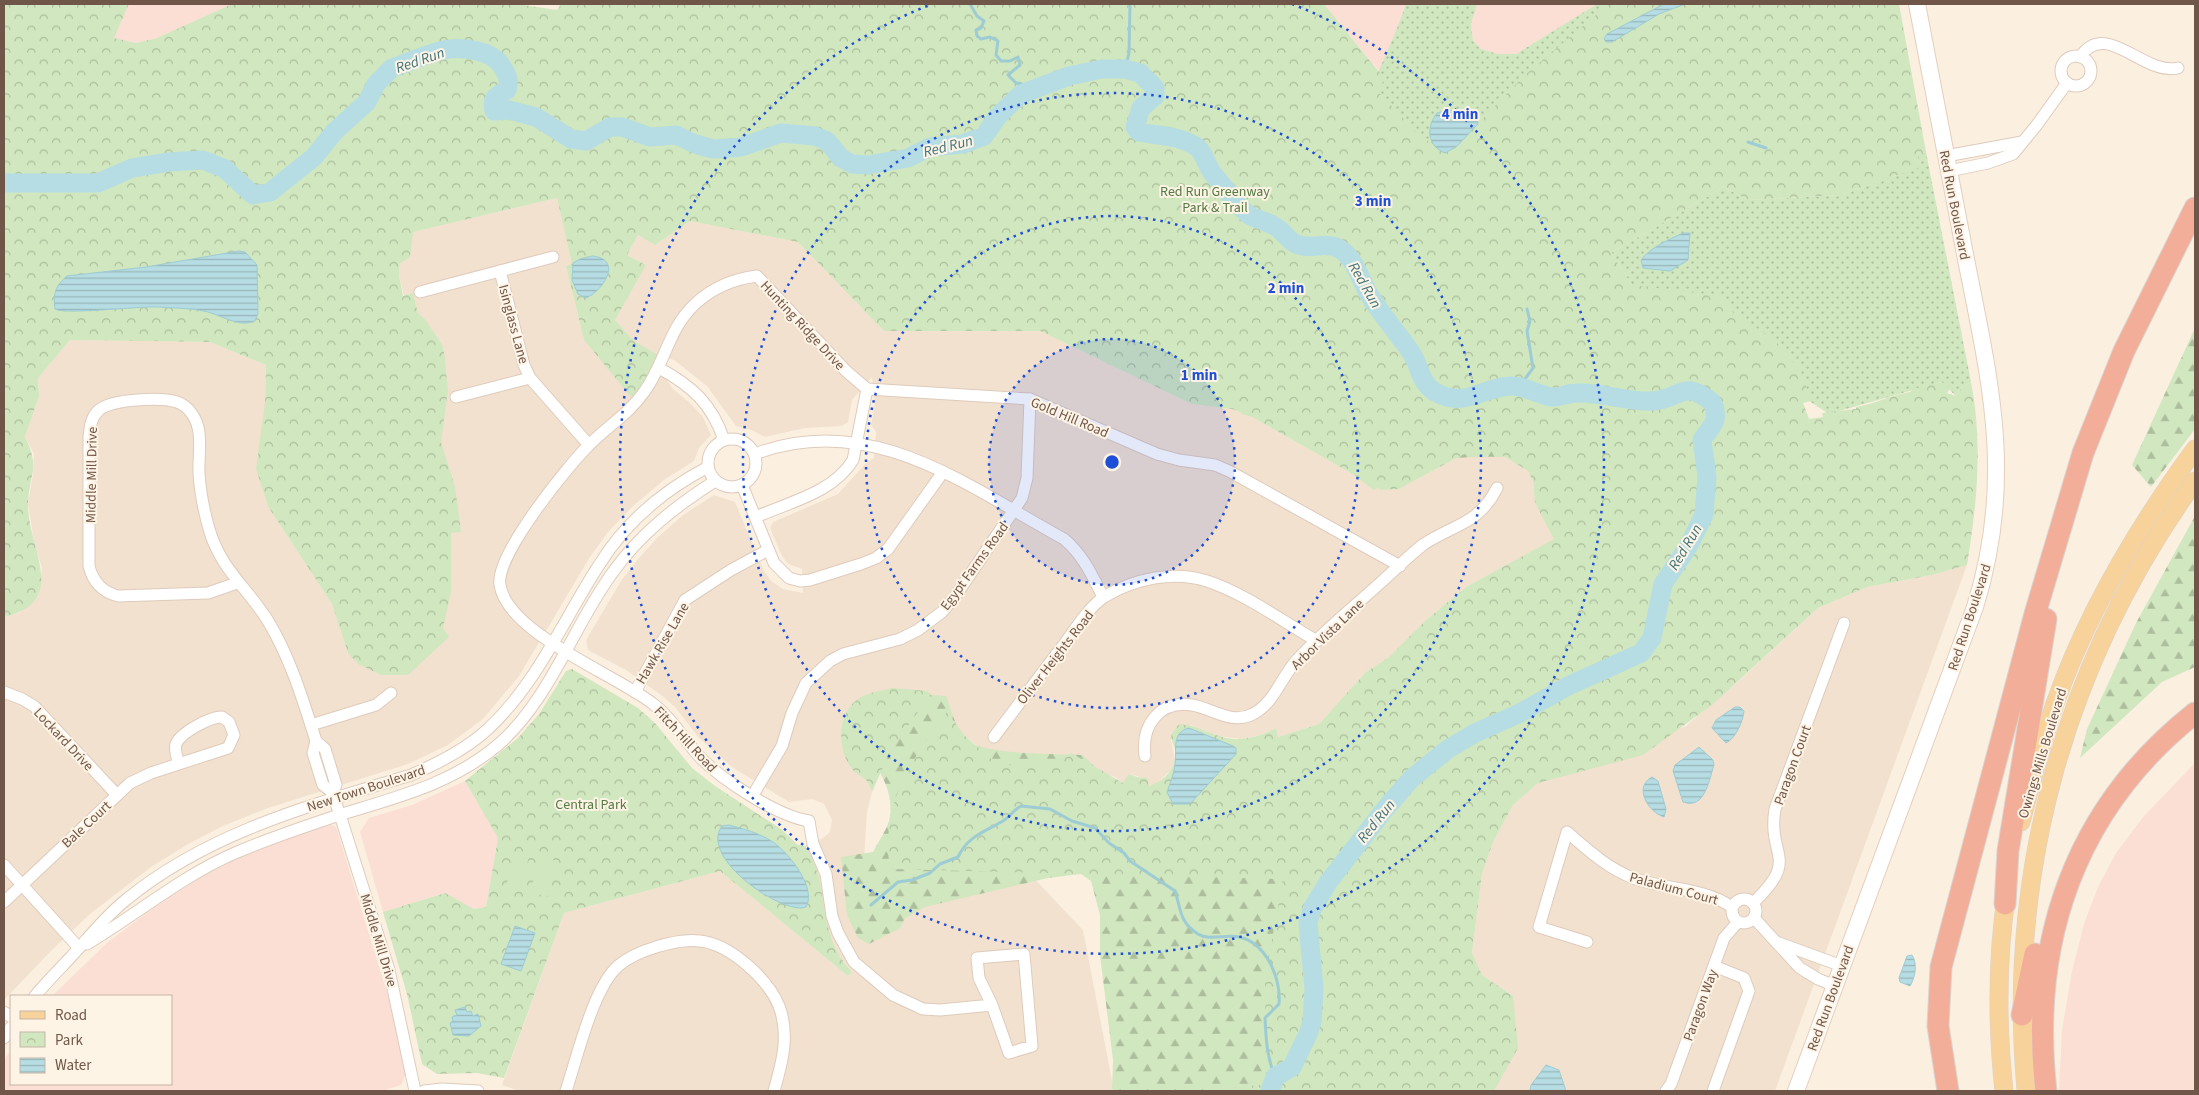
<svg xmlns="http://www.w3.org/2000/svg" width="2199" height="1095" font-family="'Source Sans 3',sans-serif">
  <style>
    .residential { fill: #f2e1cf }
    .commercial { fill: #fbded4 }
    .grass { fill: url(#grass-dots) }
    .forest { fill: url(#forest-firs) }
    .park { fill: url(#park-crowns) }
    .pitch { fill: #d0e7bf }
    .water { fill: url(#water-rules); stroke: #9dccd4 }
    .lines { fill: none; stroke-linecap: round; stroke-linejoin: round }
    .stream { stroke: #9dccd4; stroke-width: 3 }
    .river { stroke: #b6dde3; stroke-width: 19 }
    .minor-casing { stroke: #decbbc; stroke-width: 13 }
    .secondary-casing { stroke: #e5cebd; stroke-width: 18 }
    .primary-casing { stroke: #dad3d0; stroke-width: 19 }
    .motorway-casing { stroke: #dad3d0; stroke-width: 23 }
    .minor { stroke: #fff; stroke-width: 11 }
    .secondary { stroke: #fff; stroke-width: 16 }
    .primary { stroke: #f7d29a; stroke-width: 18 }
    .motorway { stroke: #f3ae99; stroke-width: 21 }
    .ring { fill: none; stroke: #1d4ed8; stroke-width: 2.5; stroke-dasharray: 2.5 5 }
    .labels { text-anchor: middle; stroke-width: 4; stroke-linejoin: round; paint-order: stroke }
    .park-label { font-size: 14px; fill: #557a44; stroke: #fef4e5 }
    .street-label { font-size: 14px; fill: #705649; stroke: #fef4e5 }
    .water-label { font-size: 15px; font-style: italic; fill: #41737b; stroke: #fef4e5 }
    .centre { fill: #1d4ed8; stroke: #fef4e5; stroke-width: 2.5 }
    .ring-label { font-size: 15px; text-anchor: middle; font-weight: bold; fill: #1d4ed8; stroke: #fef4e5; stroke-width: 4; stroke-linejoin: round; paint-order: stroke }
  </style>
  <defs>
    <pattern id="grass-dots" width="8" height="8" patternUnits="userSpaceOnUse" patternTransform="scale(1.25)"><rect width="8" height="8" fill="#d0e7bf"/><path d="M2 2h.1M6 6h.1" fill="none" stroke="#adbe9d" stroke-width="1.8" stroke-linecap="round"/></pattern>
    <pattern id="forest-firs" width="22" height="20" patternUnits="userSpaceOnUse" patternTransform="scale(1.25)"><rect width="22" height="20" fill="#d0e7bf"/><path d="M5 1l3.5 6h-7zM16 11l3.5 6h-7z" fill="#adbe9d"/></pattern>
    <pattern id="park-crowns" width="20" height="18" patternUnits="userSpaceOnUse" patternTransform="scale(1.25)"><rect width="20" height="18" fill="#d0e7bf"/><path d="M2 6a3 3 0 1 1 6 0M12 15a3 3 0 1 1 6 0" fill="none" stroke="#adbe9d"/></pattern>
    <pattern id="water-rules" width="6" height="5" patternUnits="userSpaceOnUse" patternTransform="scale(1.25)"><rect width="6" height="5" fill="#b6dde3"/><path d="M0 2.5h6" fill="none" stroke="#98b6ba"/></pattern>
  </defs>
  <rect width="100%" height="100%" fill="#fbf0e0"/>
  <g class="residential">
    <polygon points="557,198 572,264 566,266 584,340 655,354 634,341 615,320 645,265 627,255 638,235 655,245 690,221 798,242 884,331 1040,331 1192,403 1232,409 1252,417 1381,490 1399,489 1462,455 1489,447 1528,471 1533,481 1535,503 1555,539 1466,587 1425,621 1389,657 1366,672 1319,724 1278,737 1276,728 1260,735 1243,739 1216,736 1191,725 1171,740 1175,760 1171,770 1156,784 1149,786 1144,778 1130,774 1123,783 1115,777 1061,761 987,754 965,736 927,691 850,767 869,781 872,792 867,812 864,859 1028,872 1083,930 1114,1091 519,1091 502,1085 564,913 720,871 848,976 852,972 839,955 828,931 818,876 805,846 823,838 830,832 832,820 824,804 812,799 789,802 732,767 699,738 675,707 661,695 626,670 588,650 586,640 621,581 638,559 657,538 683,515 714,495 735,502 764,571 771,581 783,589 803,593 802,569 788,564 782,556 770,528 773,522 838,494 866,463 874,458 876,432 871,425 875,404 872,377 852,400 848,422 842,426 805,428 765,437 751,430 736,426 707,386 674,360 658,355 658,365 672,388 690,403 703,417 711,435 699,448 694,461 664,480 633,506 608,532 590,557 519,676 483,719 448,745 408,764 268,808 223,826 190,843 151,867 90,914 52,950 4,1000 4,617 19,613 38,596 42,568 34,541 28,504 33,474 34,454 25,437 39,396 38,378 70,340 210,342 266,365 265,403 269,508 332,604 348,653 451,532 461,532 441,442 444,352 442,344 425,319 418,313 413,294 404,296 399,275 399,264 410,256 412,232"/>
    <polygon points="1967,565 1775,1091 1494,1091 1513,996 1482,975 1472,953 1482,874 1493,842 1513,805 1538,783 1686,726 1740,680 1818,608 1867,587 1932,575"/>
  </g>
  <g class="commercial">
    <polygon points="129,4 232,4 157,38 136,43 113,38"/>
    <polygon points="1324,4 1406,4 1394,38 1379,71"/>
    <polygon points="1477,4 1597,4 1516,54 1498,54 1481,49 1473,41 1471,24"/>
    <polygon points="2195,763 2195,1091 2059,1091 2062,1030 2072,971 2084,924 2098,887 2116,853 2144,816"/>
    <polygon points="465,781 498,838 486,907 474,909 444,893 383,912 360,832 369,818 412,805"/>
    <polygon points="331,825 336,827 396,1022 406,1073 401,1085 382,1091 4,1091 4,1061 11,1049 11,1084 171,1084 171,996 52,996 108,942 156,906 198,879 242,856 295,835"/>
  </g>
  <g class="grass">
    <path d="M1406,4H1477L1471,24L1473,41L1481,49L1498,54H1516L1597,4H1812L1303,219C1339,148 1380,79 1406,4Z"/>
    <polygon points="1926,152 1971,382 1961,388 1956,396 1941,382 1829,414 1632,285 1611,253 1724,187 1748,200 1841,195 1919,167 1917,154"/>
  </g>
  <g class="forest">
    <polygon points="2195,328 2195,429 2151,487 2132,465"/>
    <path d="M1236,392L1647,407L1277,1091H1112L1113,1060L1100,955V915L1091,881L1081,874L1048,878L925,907L905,918L900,928L869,944L858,938L847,915L841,857L873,852C878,842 886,831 889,821C897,789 873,762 857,737L914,694L946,696C951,709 956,729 965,739C980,755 1058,754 1083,755L1128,801L1185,829L1556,543L1531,458C1492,456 1439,454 1403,471C1393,476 1383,484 1374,490L1287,426L1242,414Z"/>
    <polygon points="2195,516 2195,667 2162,682 2080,758 2087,729 2136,623"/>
  </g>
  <g class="park">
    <path d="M4,4H129L114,38L136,43L157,38L232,4H517L557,10L561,4H1324L1384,78L1379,93L1419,135L1436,147L1457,145L1525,75L1609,4H1899L1926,152L1917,154L1920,167L1841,195L1748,200L1724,187L1611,253L1632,285L1722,296L1734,314L1773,338L1795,364L1798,363L1811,401L1803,403L1809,419L1823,417L1822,413L1856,409V407C1876,404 1890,395 1910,392L1913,389L1942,382L1950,388L1947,393L1956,396L1961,388L1971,382C1983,443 1977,504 1967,565L1932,575L1867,587L1818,608L1712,705L1643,755L1538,783L1513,805L1493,842L1482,874L1472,953L1482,975L1513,996L1518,1048L1494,1091H1202L1270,1084L1266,1078L1265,978L1283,879L890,869C880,805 910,761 947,712L965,736L999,766L1061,761L1071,753L1123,783L1129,774L1137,777L1147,778L1149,786C1165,781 1177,768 1175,750C1174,745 1171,740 1171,735L1178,725C1192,723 1203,731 1216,735C1236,743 1258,738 1276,728L1278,737L1319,724L1366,672L1389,657L1425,621L1466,587L1554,539L1535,503L1533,481L1528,471L1489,447L1462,455L1399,489L1381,490L1252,417L1232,409L1192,404L1040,331H884L798,242L690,221L655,245L638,235L627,255L646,265L615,320L634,341L658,355L646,380L632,398L584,340L566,266L572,264L557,198L413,232L410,257L399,264V275L403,296L413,293L418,313L425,319L442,344L444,352L448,390L441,442L455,487L461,532L451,533V592L443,628L449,637L408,675H381L358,664L348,653L332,604L269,508L256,469L265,403L266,365L210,342L70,340L38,378L39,396L25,437C41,469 29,473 28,504C27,547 71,601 4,617Z"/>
    <path d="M572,669L638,708L655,723L692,768L715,786L781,829L798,845L805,846C833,887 813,929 852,972L848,976L720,871L564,913L504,1078L477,1073L437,1074L422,1064L407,994L383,912L445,893L474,909L486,907L498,838L465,781L518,738L539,714L566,671Z"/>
    <path d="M892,688L927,691L931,694L891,749L872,792C867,773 858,779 850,766C836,745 838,710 861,697C870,692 882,691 892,688Z"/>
  </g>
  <g class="pitch">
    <polygon points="513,852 529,855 522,891 506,889"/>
    <polygon points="538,857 554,860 548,896 531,893"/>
  </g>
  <g class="water">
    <polygon points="1664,4 1685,4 1659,14 1612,42 1606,42 1604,39 1607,34"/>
    <path d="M1449,110L1466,112L1477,117L1478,124L1456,147L1445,153C1427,146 1426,127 1437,113Z"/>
    <path d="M1683,233H1690L1688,260L1670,271L1643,268L1641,260C1651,247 1668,240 1683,233Z"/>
    <path d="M239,251L245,252L257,265L258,313L255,321C238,328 222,315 204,311C189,308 173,308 158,307C139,306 65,315 55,309C53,294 55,286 67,276L146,267Z"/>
    <path d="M592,256C624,259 603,291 586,298L578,294L572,280L573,263L580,259Z"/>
    <path d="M1735,707H1740L1744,711C1743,721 1736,738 1726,743L1712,728L1716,720Z"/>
    <path d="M1189,728L1233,746L1236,748V754L1190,804H1173L1167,792C1170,783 1174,774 1175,765C1177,750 1171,732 1189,728Z"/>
    <path d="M1699,747L1713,760L1714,765C1709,780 1705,810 1683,802L1673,771L1675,765Z"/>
    <path d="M1652,777L1658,781L1666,809L1664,817C1648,812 1633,787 1652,777Z"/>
    <path d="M729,825C744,829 759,833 773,842C789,853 817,888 806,907C784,916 698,858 722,826Z"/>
    <polygon points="515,926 535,933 521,971 501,964"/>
    <path d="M1912,955C1918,964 1915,978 1910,986L1900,982L1899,978L1907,956Z"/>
    <polygon points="465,1007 467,1012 471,1011 473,1016 478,1014 481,1026 469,1036 453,1035 450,1023 453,1021 452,1017 457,1015 455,1010"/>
    <polygon points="1546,1065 1559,1070 1566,1091 1530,1091 1531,1085"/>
  </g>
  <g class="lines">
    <g class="stream">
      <polyline points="970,4 977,16 984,21 981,28 976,30 977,36 981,39 990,37 998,41 996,55 1001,61 1010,61 1018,57 1020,65 1008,75 1016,83 1025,85 1028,91"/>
      <polyline points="1125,69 1129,53 1130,4"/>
      <polyline points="1748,142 1766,148"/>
      <polyline points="1519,387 1533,368 1527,331 1530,321 1527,309"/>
      <path d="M871,905L898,882L912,880L930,873L940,864L958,857C968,836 984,832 1003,821C1010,817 1013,810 1021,806L1050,809L1072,821L1095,828L1109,843L1124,853L1130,861L1175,891C1181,909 1179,922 1198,934C1209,941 1226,934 1239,937C1267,943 1281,979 1279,1004L1265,1018C1266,1040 1267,1057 1275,1077"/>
    </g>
    <path class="river" d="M4,183H98L132,168L169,162L203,160L225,169L253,195L270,192L314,157L334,132L367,102L376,84L392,68C409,62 427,54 444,50C460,46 491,50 501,65C507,74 510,79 507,90C496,96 491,97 494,111L509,110L536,117L571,139L586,141L610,127H622L650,137L676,135L695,144L713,149L741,147L781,133L815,136L827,141L841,158L852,164L868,165L908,158L930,147L963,144L984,136L998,116L1021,94L1069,76L1102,69H1125L1140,73L1155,88V96L1141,108L1135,127L1139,132C1158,136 1176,135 1194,145C1204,150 1206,166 1214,175C1221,183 1241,210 1249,215C1257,220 1268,221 1276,227C1283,231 1288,240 1296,244C1314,252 1331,236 1348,256C1358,267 1362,284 1370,296C1382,316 1399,334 1412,354C1420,367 1420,383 1435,392C1465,409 1482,387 1511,386C1525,386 1537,394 1551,397C1559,398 1568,393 1577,393C1602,392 1626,402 1651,401C1682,400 1681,377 1713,403C1720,424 1711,425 1702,440L1707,477L1704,515L1688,547L1663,584L1652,638L1641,653L1568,686L1518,714L1475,733L1448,749L1411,779L1385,809L1329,881L1312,909L1308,923L1314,989L1312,1022L1308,1034L1292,1067L1275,1077L1270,1091"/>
    <g class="minor-casing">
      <g id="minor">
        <circle cx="2076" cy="71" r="15"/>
        <path d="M2080,57C2106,18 2143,76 2178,68"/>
        <polyline points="1946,156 2022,142"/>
        <polyline points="1949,171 1988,163 2013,154 2036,126 2067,83"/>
        <polyline points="500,271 524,365 530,378 589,445"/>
        <polyline points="420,292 553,257"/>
        <path d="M659,368C692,386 712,404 724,440"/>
        <path d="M867,389L846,371L757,276C733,279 712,288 695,304C668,329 665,364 644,392C629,414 606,427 588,446C566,468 495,556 500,585C507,633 616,675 652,703C671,717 683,738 698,755C720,779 777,816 809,821L813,844L826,874L832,916L838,933L854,962L893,995L923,1009L940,1010L992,1005L979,978L977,958L1024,954L1032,1046L1009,1053L992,1005"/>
        <polyline points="456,397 530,378"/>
        <circle cx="732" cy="463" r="24"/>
        <path d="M755,454C871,410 967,486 1064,539C1083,555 1092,575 1103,597"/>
        <polyline points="742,485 774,563 789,578 800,581 810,580 861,564 876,558 888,549 943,472"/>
        <path d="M756,517C789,502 833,493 853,460L867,389L1030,399L1157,454L1179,460L1215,465L1229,471L1400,566"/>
        <path d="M237,583L208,593L118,596C102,592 93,582 89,566V437C90,427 91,417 99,410C112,399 161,397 177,402C183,404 188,408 192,414C204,430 198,454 199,473C200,492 204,511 209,529C221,570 247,587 268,621C290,657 303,700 316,741L325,749L336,785L332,792"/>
        <polyline points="4,692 22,699 34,706 117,795"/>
        <polyline points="635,692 685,600 731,570 768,550"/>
        <polyline points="311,725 376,705 391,693"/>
        <path d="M994,737C1018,705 1041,674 1065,643C1076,628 1089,607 1104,597C1133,579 1174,570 1207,581C1244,593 1282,621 1317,641"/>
        <polyline points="316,741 313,753 323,785 332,792 340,815 389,970 415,1091"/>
        <path d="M1145,756C1141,726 1159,700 1192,705C1214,709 1231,725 1253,714C1274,703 1281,678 1296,661C1324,630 1359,603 1390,574C1401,564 1412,553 1424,544C1455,524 1479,524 1497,488"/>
        <polyline points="753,795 782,746 792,713 806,683 830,661 843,654 900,639 918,630 942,612 954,598 1022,498 1027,478 1030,399"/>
        <polyline points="4,865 79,948"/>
        <circle cx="1744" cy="911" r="12"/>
        <path d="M4,902L130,783L151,773L228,748L234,735L229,722L222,717C210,717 181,732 176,744C174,750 177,758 179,764"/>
        <path d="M1753,903C1801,858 1767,857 1775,809L1844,623"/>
        <polyline points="1754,918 1800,968 1818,979 1835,986"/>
        <path d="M1587,942L1539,927L1567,832C1588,850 1607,868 1633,878C1666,890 1702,887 1732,907"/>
        <polyline points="1779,943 1842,966"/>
        <path d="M87,944C137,914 182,876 235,853C270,838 306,826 342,814C398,797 454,783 499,744C551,698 573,626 613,572C640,534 676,506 715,481"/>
        <path d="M35,996C49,979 65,964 79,948C94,931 109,913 127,899C209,832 312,805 411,775C439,763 467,749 489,728C537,683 564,619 599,565C625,523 664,490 708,467"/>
        <polyline points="4,1012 11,1017"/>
        <polyline points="4,1038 11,1027"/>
        <polyline points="424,1091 442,1089 478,1091"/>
        <path d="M566,1091C577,1058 593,988 618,966C635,951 677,938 700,941C730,944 768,979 779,1006C790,1035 782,1063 774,1091"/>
        <polyline points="1666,1091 1671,1084 1724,938 1738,922"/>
        <polyline points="1713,1091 1749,991 1744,978 1714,966"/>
      </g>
    </g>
    <g class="secondary-casing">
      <path id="secondary" d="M1796,1091L1975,607C2016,476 1989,378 1964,249C1948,167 1932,85 1917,4"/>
    </g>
    <g class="primary-casing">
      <g id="primary">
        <path d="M2021,822C2032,781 2042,741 2056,701C2088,610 2138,527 2195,449"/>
        <path d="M2004,1091C1997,1026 1997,956 2007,891"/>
        <path d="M2026,1091C2006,871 2066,660 2195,481"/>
      </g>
    </g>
    <g class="motorway-casing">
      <g id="motorway">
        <polyline points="2005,904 2008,851 2046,619"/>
        <polyline points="2022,1015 2035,954"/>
        <polyline points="1948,1091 1938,1026 1941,967 2035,614 2083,453 2124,351 2195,208"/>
        <path d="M2046,1091C2029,941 2075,808 2195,713"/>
      </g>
    </g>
    <use href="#minor" class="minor"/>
    <use href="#secondary" class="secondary"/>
    <use href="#primary" class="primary"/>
    <use href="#motorway" class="motorway"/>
  </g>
  <circle cx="1112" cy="462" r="123" fill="#1d4ed8" fill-opacity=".12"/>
  <g class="ring">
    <circle cx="1112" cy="462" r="123"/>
    <circle cx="1112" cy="462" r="246"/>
    <circle cx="1112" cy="462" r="369"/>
    <path d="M1292 4A492 492 0 1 1 932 4"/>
  </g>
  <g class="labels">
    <g class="park-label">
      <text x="1215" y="196">Red Run Greenway<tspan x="1215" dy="16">Park &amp; Trail</tspan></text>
      <text x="591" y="809">Central Park</text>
    </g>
    <g class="street-label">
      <text transform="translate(1955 205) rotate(79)" y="5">Red Run Boulevard</text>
      <text transform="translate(514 324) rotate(75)" y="5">Isinglass Lane</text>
      <text transform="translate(803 325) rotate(47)" y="5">Hunting Ridge Drive</text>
      <text transform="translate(1070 417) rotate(23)" y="5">Gold Hill Road</text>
      <text transform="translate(91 475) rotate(-89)" y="5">Middle Mill Drive</text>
      <text transform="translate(974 566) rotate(-54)" y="5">Egypt Farms Road</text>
      <text transform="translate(1969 617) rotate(-72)" y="5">Red Run Boulevard</text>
      <text transform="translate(1327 634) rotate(-44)" y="5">Arbor Vista Lane</text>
      <text transform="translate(662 643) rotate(-60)" y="5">Hawk Rise Lane</text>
      <text transform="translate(1055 657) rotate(-52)" y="5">Oliver Heights Road</text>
      <text transform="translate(64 739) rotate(47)" y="5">Lockard Drive</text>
      <text transform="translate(686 739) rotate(47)" y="5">Fitch Hill Road</text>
      <text transform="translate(2042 753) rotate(-73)" y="5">Owings Mills Boulevard</text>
      <text transform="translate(1792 765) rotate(-70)" y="5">Paragon Court</text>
      <text transform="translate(366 788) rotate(-18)" y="5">New Town Boulevard</text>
      <text transform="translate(86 824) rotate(-43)" y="5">Bale Court</text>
      <text transform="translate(1674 888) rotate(15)" y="5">Paladium Court</text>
      <text transform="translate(379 940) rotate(73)" y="5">Middle Mill Drive</text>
      <text transform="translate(1830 998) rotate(-70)" y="5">Red Run Boulevard</text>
      <text transform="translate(1700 1005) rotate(-70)" y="5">Paragon Way</text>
    </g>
    <g class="water-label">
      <text transform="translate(420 60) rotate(-19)" y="5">Red Run</text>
      <text transform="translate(948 146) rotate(-14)" y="5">Red Run</text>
      <text transform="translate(1365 285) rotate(60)" y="5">Red Run</text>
      <text transform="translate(1685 547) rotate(-59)" y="5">Red Run</text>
      <text transform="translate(1376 821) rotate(-51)" y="5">Red Run</text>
    </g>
  </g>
  <circle cx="1112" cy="462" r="8" class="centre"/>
  <g class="ring-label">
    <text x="1460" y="119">4 min</text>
    <text x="1373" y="206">3 min</text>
    <text x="1286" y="293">2 min</text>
    <text x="1199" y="380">1 min</text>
  </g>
  <rect width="2199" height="1095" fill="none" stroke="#705649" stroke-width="10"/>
  <rect x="10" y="995" width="162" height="90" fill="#fef4e5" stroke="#c5b5a7"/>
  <rect x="20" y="1011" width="25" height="8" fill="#f7d29a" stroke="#c5b5a7"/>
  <text x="55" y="1020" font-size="15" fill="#705649">Road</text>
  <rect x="20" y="1032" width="25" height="15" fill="url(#park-crowns)" stroke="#c5b5a7"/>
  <text x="55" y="1045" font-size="15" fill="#705649">Park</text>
  <rect x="20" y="1058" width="25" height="15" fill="url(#water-rules)" stroke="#c5b5a7"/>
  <text x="55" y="1070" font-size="15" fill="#705649">Water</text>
</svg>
